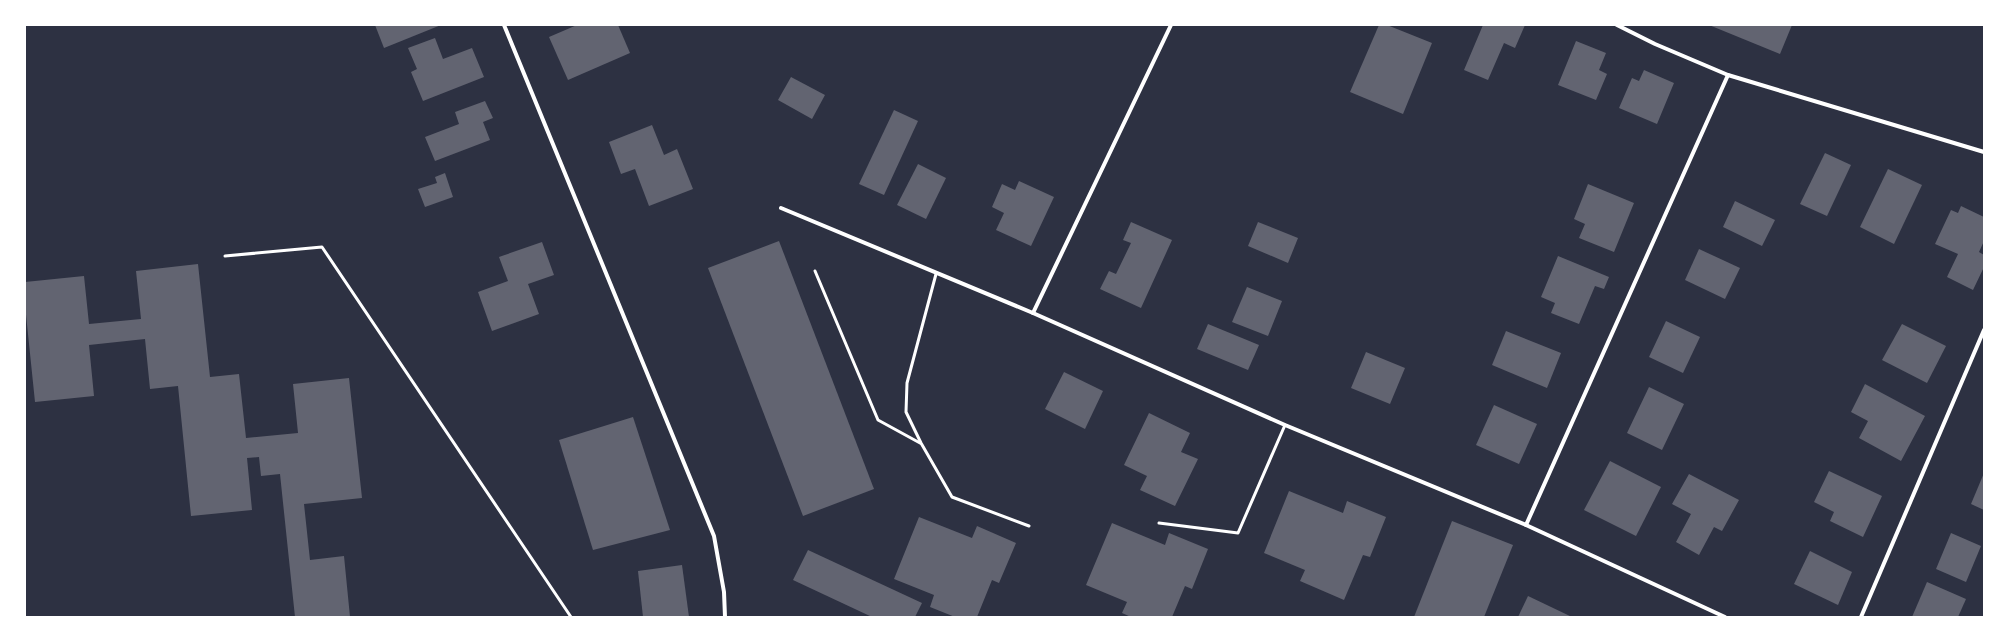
<svg xmlns="http://www.w3.org/2000/svg" width="2009" height="642" font-family="Arial,sans-serif">
  <style>
    .building { fill: #626471 }
    .lines { fill: none; stroke-linecap: round; stroke-linejoin: round }
    .service { stroke: #fff; stroke-width: 3 }
    .minor { stroke: #fff; stroke-width: 4 }
  </style>
  <rect width="100%" height="100%" fill="#2d3142"/>
  <g class="building">
    <polygon points="375,25 441,25 384,48"/>
    <polygon points="577,25 618,25 630,53 568,80 549,37"/>
    <polygon points="1379,25 1387,25 1432,43 1403,114 1350,92"/>
    <polygon points="1483,25 1525,25 1515,48 1504,43 1488,80 1464,70"/>
    <polygon points="1709,25 1792,25 1780,54"/>
    <polygon points="435,38 443,59 472,48 484,77 423,101 411,72 417,69 408,48"/>
    <polygon points="1576,41 1606,53 1599,70 1607,74 1596,100 1558,85"/>
    <polygon points="1644,70 1674,83 1657,124 1619,108 1632,78 1639,81"/>
    <polygon points="791,77 825,95 812,119 778,100"/>
    <polygon points="485,101 493,118 483,122 490,140 435,161 425,137 459,124 455,112"/>
    <polygon points="894,110 918,121 884,195 859,184"/>
    <polygon points="652,125 664,155 677,149 693,189 649,206 635,169 621,174 609,142"/>
    <polygon points="1825,153 1851,165 1827,216 1800,204"/>
    <polygon points="918,164 946,178 926,219 897,205"/>
    <polygon points="1888,169 1922,185 1894,244 1860,227"/>
    <polygon points="445,173 453,197 425,207 418,189 437,183 435,177"/>
    <polygon points="1019,181 1054,197 1031,246 996,230 1004,213 992,207 1002,184 1015,190"/>
    <polygon points="1588,184 1634,203 1614,252 1579,238 1585,224 1574,219"/>
    <polygon points="1735,201 1775,220 1762,246 1723,227"/>
    <polygon points="1961,206 1984,217 1984,241 1979,252 1984,255 1984,267 1973,290 1947,277 1958,254 1935,244 1951,210 1958,213"/>
    <polygon points="1131,222 1172,240 1141,308 1100,289 1109,271 1116,274 1131,243 1123,240"/>
    <polygon points="1258,222 1298,238 1288,263 1248,246"/>
    <polygon points="779,241 874,489 803,516 708,268"/>
    <polygon points="542,242 554,275 528,284 539,314 492,331 478,292 508,281 499,257"/>
    <polygon points="1699,249 1740,268 1725,299 1685,280"/>
    <polygon points="1558,256 1609,277 1604,289 1595,286 1579,324 1551,313 1555,303 1541,297"/>
    <polygon points="198,264 210,377 239,374 246,438 298,433 293,384 349,378 362,498 304,504 310,560 344,556 350,617 295,617 280,474 261,476 259,457 247,458 252,510 191,516 178,386 150,389 145,339 89,345 94,396 35,402 25,305 25,282 84,276 89,324 141,319 136,271"/>
    <polygon points="1247,287 1282,301 1268,336 1232,322"/>
    <polygon points="1666,321 1700,337 1683,373 1649,357"/>
    <polygon points="1208,324 1259,345 1248,370 1197,349"/>
    <polygon points="1902,324 1946,346 1927,383 1882,360"/>
    <polygon points="1506,331 1561,353 1547,388 1492,365"/>
    <polygon points="1366,352 1405,368 1390,404 1351,388"/>
    <polygon points="1064,372 1103,391 1085,429 1045,409"/>
    <polygon points="1865,384 1925,416 1901,461 1859,438 1868,421 1851,412"/>
    <polygon points="1649,387 1684,404 1662,450 1627,433"/>
    <polygon points="1494,405 1537,424 1519,464 1476,445"/>
    <polygon points="1149,413 1190,433 1181,452 1198,459 1175,506 1140,490 1147,476 1124,465"/>
    <polygon points="633,417 670,530 593,550 559,440"/>
    <polygon points="1610,461 1661,487 1636,536 1584,510"/>
    <polygon points="1829,471 1882,496 1863,537 1830,521 1834,512 1814,502"/>
    <polygon points="1984,473 1984,510 1971,504"/>
    <polygon points="1689,474 1739,500 1722,531 1714,527 1699,555 1676,542 1691,514 1672,504"/>
    <polygon points="1289,491 1343,513 1347,501 1386,517 1370,557 1363,555 1344,600 1300,581 1305,570 1264,553"/>
    <polygon points="919,517 972,538 977,526 1016,543 999,583 992,580 977,617 955,617 930,607 934,595 894,579"/>
    <polygon points="1452,521 1513,545 1484,617 1414,617"/>
    <polygon points="1112,523 1165,545 1169,533 1208,549 1192,589 1185,586 1172,617 1131,617 1122,613 1127,602 1086,585"/>
    <polygon points="1951,533 1981,546 1966,582 1936,569"/>
    <polygon points="808,550 922,603 915,617 872,617 793,580"/>
    <polygon points="1810,551 1852,572 1838,605 1794,584"/>
    <polygon points="682,565 689,617 643,617 638,571"/>
    <polygon points="1927,582 1966,599 1958,617 1912,617"/>
    <polygon points="1528,596 1572,617 1518,617"/>
  </g>
  <g class="lines">
    <g class="service">
      <polyline points="225,256 322,247 571,617"/>
      <polyline points="815,271 878,420 920,443"/>
      <polyline points="936,274 907,383 906,412 921,443 952,497 1029,526"/>
      <polyline points="1159,523 1238,533 1285,425"/>
    </g>
    <g class="minor">
      <polyline points="504,25 714,536 724,592 725,617"/>
      <polyline points="1617,25 1655,44 1728,75 1984,152"/>
      <polyline points="781,208 1033,313 1285,425 1526,525 1725,617"/>
      <polyline points="1033,313 1171,25"/>
      <polyline points="1526,525 1728,75"/>
      <polyline points="1861,617 1984,330"/>
    </g>
  </g>
  <rect width="2009" height="642" fill="none" stroke="#ffffff" stroke-width="52"/>
</svg>
